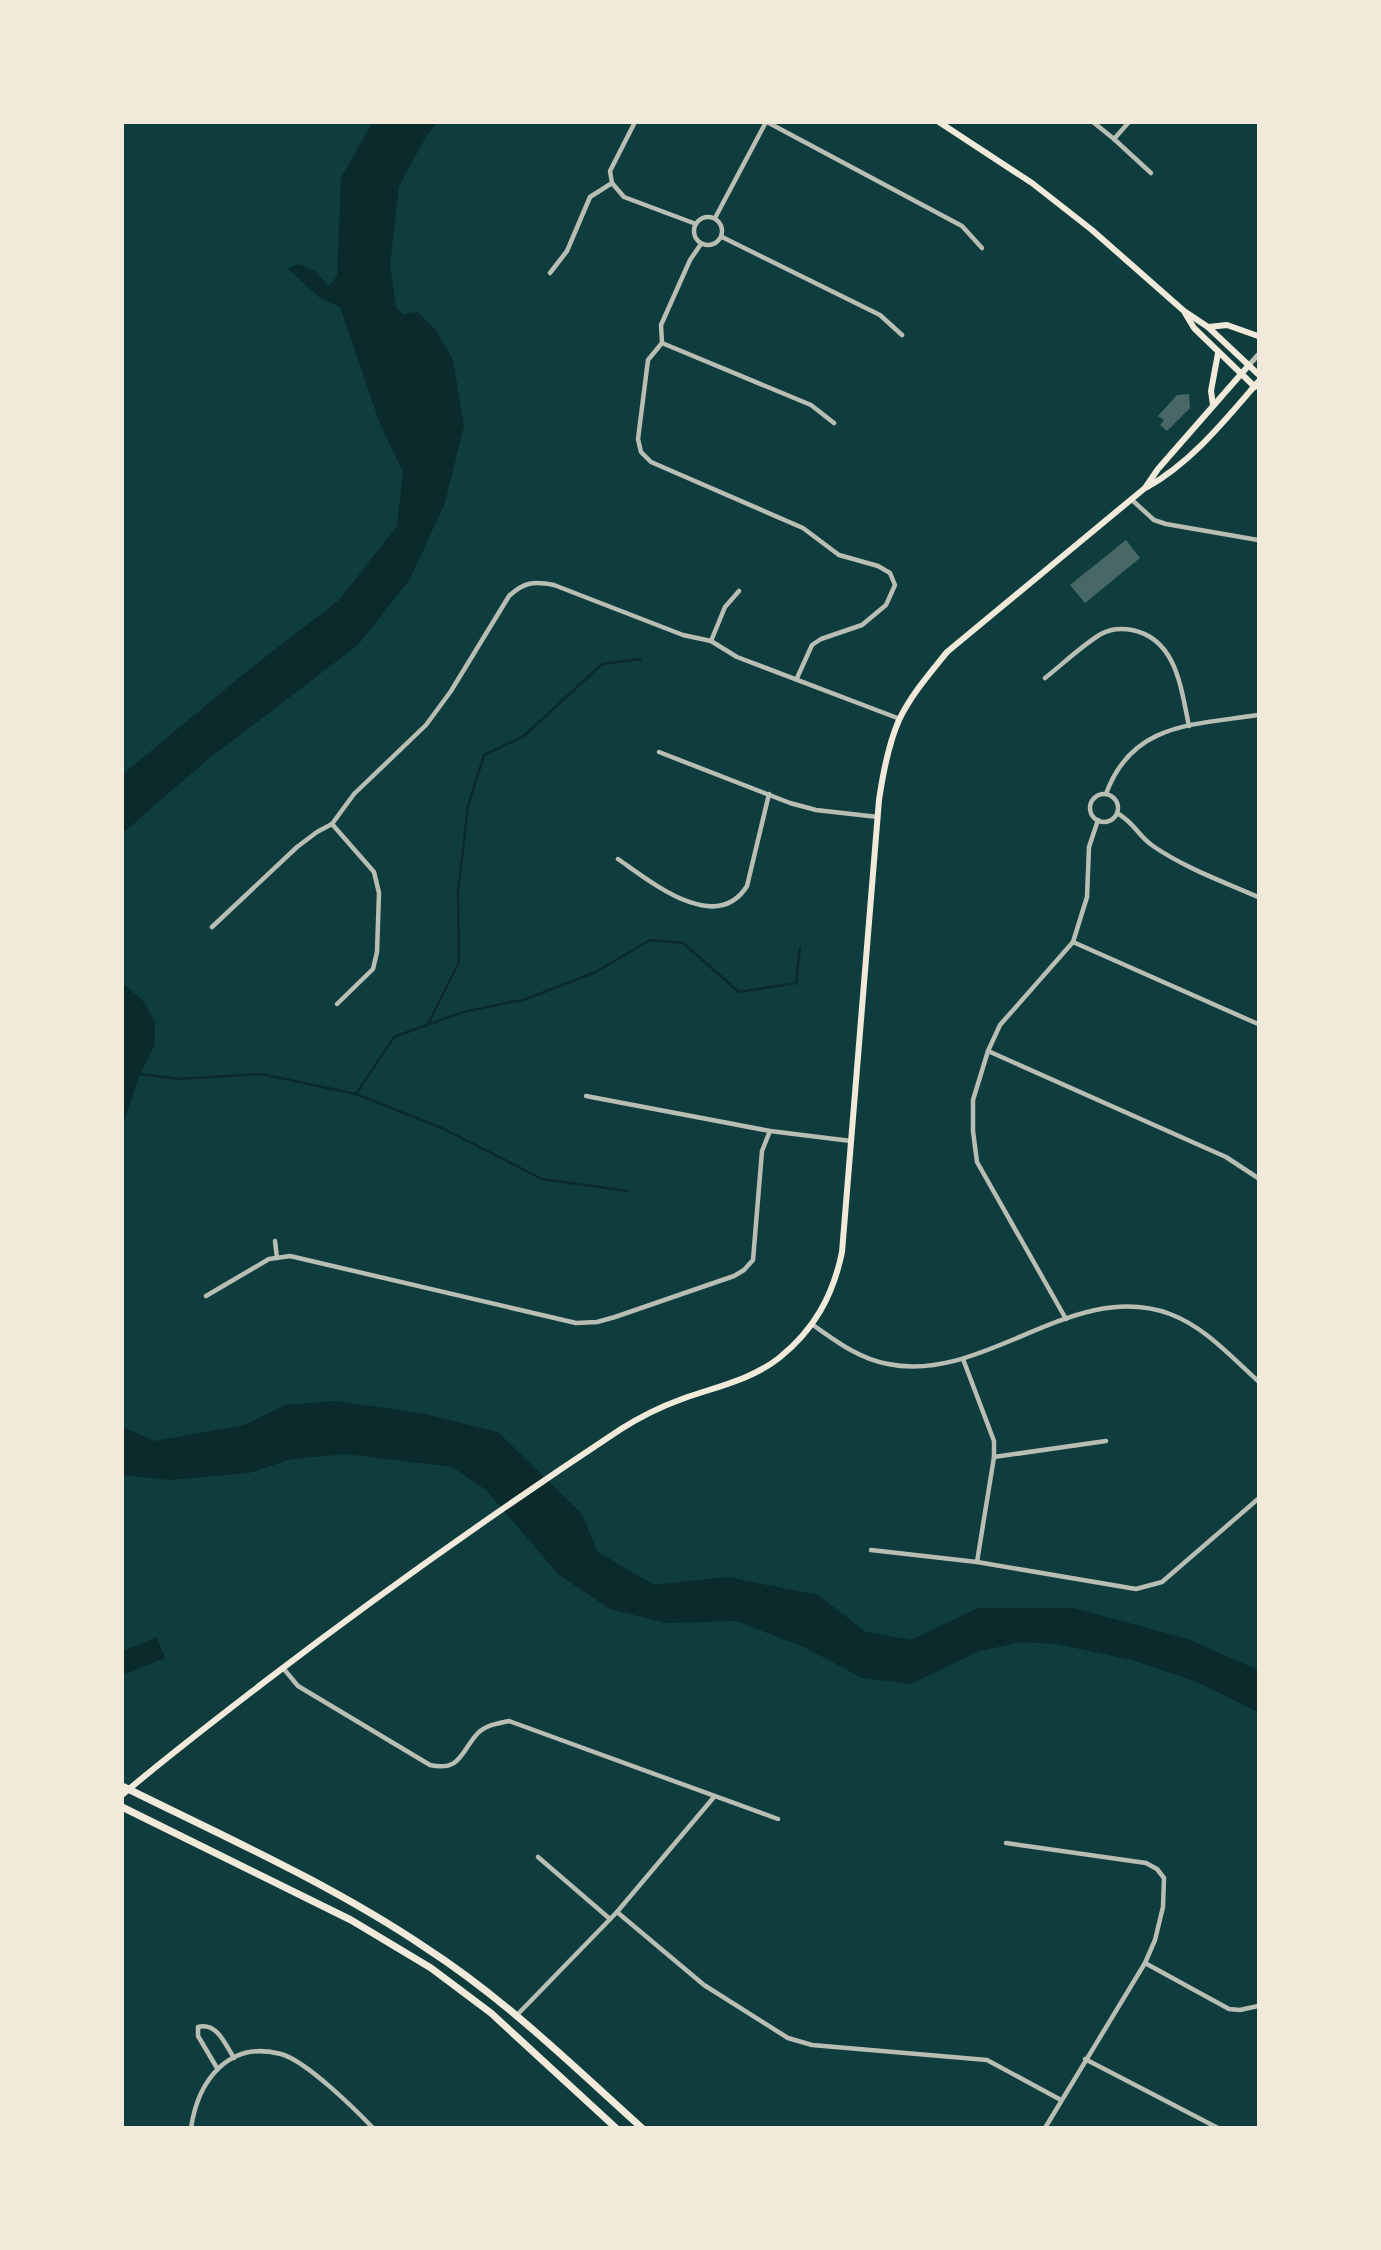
<svg xmlns="http://www.w3.org/2000/svg" width="1381" height="2250" font-family="Quicksand,sans-serif">
  <style>
    .water { fill: #0a2a2b }
    .lines { fill: none; stroke-linecap: round; stroke-linejoin: round }
    .stream { stroke: #0a2a2b; stroke-width: 2.5 }
    .building { fill: #486865 }
    .minor { stroke: #b8beb3; stroke-width: 4.5 }
    .tertiary { stroke: #b8beb3; stroke-width: 5 }
    .secondary { stroke: #f1e9da; stroke-width: 6 }
    .primary { stroke: #f1e9da; stroke-width: 7 }
  </style>
  <rect width="100%" height="100%" fill="#0f3d3e"/>
  <g class="water">
    <polygon points="372,123 437,123 427,135 399,186 390,265 396,307 403,314 418,312 436,330 453,360 464,426 445,503 410,579 358,645 207,760 123,833 123,774 251,668 339,600 397,526 403,472 379,421 340,307 321,299 287,268 299,264 314,270 329,286 337,276 341,178"/>
    <polygon points="123,983 145,1003 155,1022 155,1045 140,1074 123,1125"/>
    <polygon points="336,1401 421,1413 498,1432 582,1514 598,1552 654,1585 727,1577 818,1595 866,1632 911,1640 978,1608 1074,1608 1188,1639 1258,1670 1258,1712 1197,1682 1132,1660 1056,1644 1023,1642 979,1651 911,1684 862,1678 804,1647 736,1621 665,1623 610,1609 559,1575 486,1490 452,1467 346,1454 292,1459 249,1473 170,1480 122,1475 122,1427 155,1441 244,1425 285,1405"/>
    <polygon points="157,1637 165,1658 123,1675 123,1651"/>
  </g>
  <g class="lines">
    <g class="stream">
      <polyline points="428,1024 459,962 458,892 468,806 484,755 524,736 602,664 641,659"/>
      <polyline points="139,1074 178,1079 261,1074 356,1094 444,1129 542,1179 628,1191"/>
      <polyline points="356,1094 394,1037 463,1012 526,999 596,972 650,940 683,943 739,992 796,983 800,948"/>
    </g>
  </g>
  <g class="building">
    <polygon points="1189,394 1190,408 1167,431 1160,425 1164,420 1158,416 1177,395"/>
    <polygon points="1126,540 1140,558 1085,603 1070,585"/>
  </g>
  <g class="lines">
    <g class="minor">
      <polyline points="635,122 610,171 612,183 624,197 696,224"/>
      <polyline points="767,122 962,226 982,248"/>
      <polyline points="1093,122 1114,139 1151,173"/>
      <polyline points="1114,139 1129,122"/>
      <circle cx="708" cy="231" r="14"/>
      <polyline points="715,218 766,122"/>
      <polyline points="722,237 880,315 902,335"/>
      <polyline points="701,244 690,260 661,325 662,343 648,360 638,439 641,452 651,462 803,528 839,555 878,566 890,573 895,585 886,605 862,625 821,639 812,645 797,678"/>
      <polyline points="550,273 567,251 590,197 612,183"/>
      <polyline points="662,343 811,405 834,423"/>
      <polyline points="1132,500 1154,520 1166,524 1258,540"/>
      <polyline points="711,641 725,607 739,591"/>
      <path d="M1045,678C1063,664 1081,646 1101,634C1110,629 1122,628 1132,630C1177,639 1181,689 1189,726"/>
      <polyline points="659,752 790,803 816,810 878,817"/>
      <path d="M1106,794C1132,722 1194,725 1258,715"/>
      <circle cx="1104" cy="808" r="14"/>
      <path d="M1117,813C1136,824 1137,835 1153,846C1185,868 1224,882 1258,897"/>
      <polyline points="332,824 374,872 379,893 377,952 373,969 337,1004"/>
      <path d="M618,859C650,881 716,936 747,886L769,794"/>
      <path d="M212,927L297,847L317,832L332,824L354,794L426,725L451,691L509,596C524,582 534,581 554,585L683,635L711,641L737,657L900,719"/>
      <polyline points="1073,942 1258,1024"/>
      <polyline points="988,1051 1226,1157 1258,1178"/>
      <polyline points="586,1096 770,1131 851,1141"/>
      <polyline points="275,1241 277,1258"/>
      <polyline points="206,1296 269,1259 290,1256 576,1323 597,1322 615,1317 734,1276 744,1270 753,1260 762,1151 770,1131"/>
      <polyline points="1066,1319 977,1162 973,1131 973,1100 988,1051 1000,1025 1073,942 1087,897 1089,847 1098,820"/>
      <path d="M813,1325C836,1341 859,1359 888,1364C985,1384 1073,1278 1170,1314C1205,1327 1231,1357 1258,1381"/>
      <polyline points="963,1359 994,1441 994,1457 977,1562"/>
      <polyline points="994,1457 1106,1441"/>
      <polyline points="871,1550 977,1562 1136,1589 1162,1582 1258,1499"/>
      <path d="M283,1668L298,1686L430,1765C461,1772 461,1751 478,1733C486,1725 499,1723 509,1721L778,1819"/>
      <polyline points="1006,1843 1146,1863 1157,1869 1164,1878 1163,1907 1155,1940 1145,1963 1045,2128"/>
      <polyline points="538,1857 610,1919"/>
      <polyline points="617,1912 704,1985 788,2038 812,2045 987,2060 1061,2100"/>
      <polyline points="1145,1963 1229,2009 1240,2010 1258,2006"/>
      <polyline points="517,2015 617,1912 714,1797"/>
      <polyline points="1085,2059 1218,2128"/>
      <path d="M217,2068L198,2036V2027C217,2022 225,2044 234,2058"/>
      <path d="M191,2128C198,2081 228,2040 281,2054C306,2061 354,2108 373,2128"/>
    </g>
    <polyline class="tertiary" points="1249,365 1258,355"/>
    <g class="secondary">
      <polyline points="939,122 1032,183 1092,230 1184,311 1208,327 1258,374"/>
      <polyline points="1185,313 1194,328 1255,387"/>
      <polyline points="1208,327 1227,325 1258,336"/>
      <polyline points="1213,405 1211,391 1218,353"/>
      <path d="M1147,487C1191,463 1226,419 1258,382"/>
      <path d="M122,1795C169,1755 219,1717 267,1680C382,1592 500,1509 621,1429C640,1417 660,1407 682,1399C715,1387 751,1380 779,1358C814,1330 833,1296 842,1252L879,800C883,773 888,745 899,720C911,695 930,673 947,652L1145,488L1158,469L1249,365"/>
    </g>
    <g class="primary">
      <path d="M122,1786C225,1837 331,1884 426,1948C505,1999 572,2065 642,2128"/>
      <polyline points="122,1807 351,1920 431,1968 491,2013 616,2128"/>
    </g>
  </g>
  <rect width="1381" height="2250" fill="none" stroke="#f1e9da" stroke-width="248"/>
</svg>
